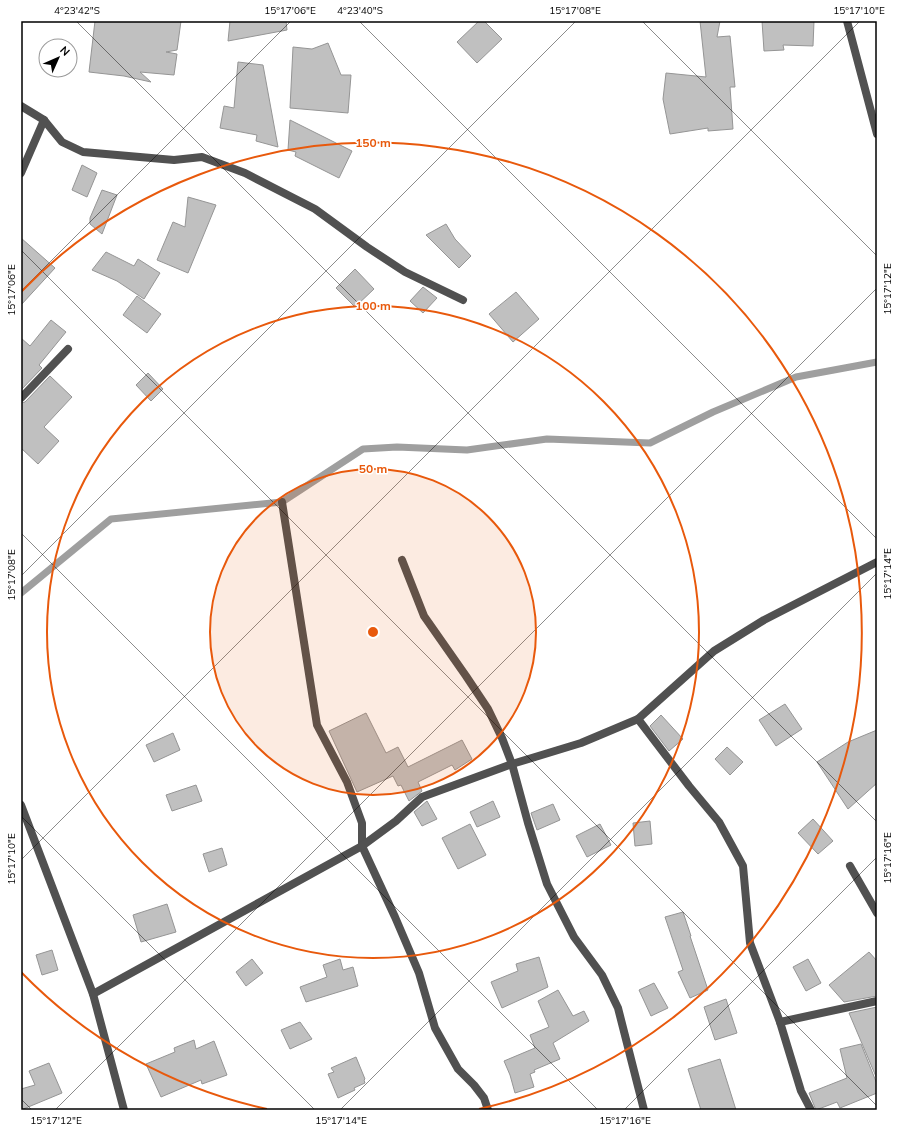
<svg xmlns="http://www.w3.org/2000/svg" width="898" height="1131" font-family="Mulish,sans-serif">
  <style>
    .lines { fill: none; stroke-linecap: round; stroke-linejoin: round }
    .stream { stroke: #9f9f9f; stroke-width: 7 }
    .building { fill: #c0c0c0; stroke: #959595 }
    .minor { stroke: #515151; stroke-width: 8 }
    .ticks { fill: none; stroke: #000; stroke-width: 1; stroke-opacity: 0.45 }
    .ring { fill: none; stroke: #e8590c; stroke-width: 2 }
    .centre { fill: #e8590c; stroke: #fff; stroke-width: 2 }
    .ring-label { font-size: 12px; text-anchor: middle; font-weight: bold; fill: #e8590c; stroke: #fff; stroke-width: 3; stroke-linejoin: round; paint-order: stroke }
    .neatline { fill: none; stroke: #000; stroke-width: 1.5 }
    .ticks-label { font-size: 10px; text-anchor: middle; fill: #000 }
  </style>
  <rect width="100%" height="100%" fill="#fff"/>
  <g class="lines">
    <polyline class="stream" points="21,593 111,519 282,502 363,449 397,447 467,450 547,439 650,443 713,412 796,377 877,362"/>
  </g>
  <g class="building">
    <polygon points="95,21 181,21 177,50 166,52 177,54 174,75 140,72 151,82 124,76 89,72"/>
    <polygon points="230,21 286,21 287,30 228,41"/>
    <polygon points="479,21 484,21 502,39 477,63 457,42"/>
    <polygon points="700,21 720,21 717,37 730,36 735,87 730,87 733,129 708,131 708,128 670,134 663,99 666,73 706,77"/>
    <polygon points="762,21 814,21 813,46 783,45 784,50 764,51"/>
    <polygon points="328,43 341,75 351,75 348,113 290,108 293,47 312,49"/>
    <polygon points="238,62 263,65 278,147 256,141 257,135 220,128 224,106 234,108"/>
    <polygon points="290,120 352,151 339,178 295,156 296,152 288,150"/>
    <polygon points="82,165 97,173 87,197 72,190"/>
    <polygon points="102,190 117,195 102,234 90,224 90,218"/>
    <polygon points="188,197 216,205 188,273 157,260 173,222 185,227"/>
    <polygon points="446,224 455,239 471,256 459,268 426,235"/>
    <polygon points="21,238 55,268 21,305"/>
    <polygon points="106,252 134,266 138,259 160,273 144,299 117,281 92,270"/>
    <polygon points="355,269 374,289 355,307 336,288"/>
    <polygon points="423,287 437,298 423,313 410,301"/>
    <polygon points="516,292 539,319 513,342 489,314"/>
    <polygon points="137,296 161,314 147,333 123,315"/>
    <polygon points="51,320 66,332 39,365 42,368 21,390 21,338 30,346"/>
    <polygon points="148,373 163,389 151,401 136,385"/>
    <polygon points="50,376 72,397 44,427 59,441 38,464 21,448 21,403 25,402"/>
    <polygon points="785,704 802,729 776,746 759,720"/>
    <polygon points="366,713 386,753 398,747 408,767 462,740 472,759 455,770 452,765 418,782 422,791 409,801 401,785 398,786 393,776 357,792 329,731"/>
    <polygon points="661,715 683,739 669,751 650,726"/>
    <polygon points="877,730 877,783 848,809 817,762 848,742"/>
    <polygon points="173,733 180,750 154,762 146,745"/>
    <polygon points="727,747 743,762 730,775 715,759"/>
    <polygon points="196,785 202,801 172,811 166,795"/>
    <polygon points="427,801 437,819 422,826 414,812"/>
    <polygon points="493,801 500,817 477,827 470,812"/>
    <polygon points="553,804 560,820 537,830 531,813"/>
    <polygon points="813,819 833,841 818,854 798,833"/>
    <polygon points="650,821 652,844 635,846 633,823"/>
    <polygon points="470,824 486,855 458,869 442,838"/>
    <polygon points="600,824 611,845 587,857 576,836"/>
    <polygon points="222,848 227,865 209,872 203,854"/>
    <polygon points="167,904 176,932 141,942 133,915"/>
    <polygon points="683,912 691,936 690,936 708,990 690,998 678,972 683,970 665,917"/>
    <polygon points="52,950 58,970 42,975 36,955"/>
    <polygon points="869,952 877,961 877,996 844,1002 829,985"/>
    <polygon points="539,957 548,987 502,1008 491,982 518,971 516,964"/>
    <polygon points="252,959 263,973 246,986 236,972"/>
    <polygon points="340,959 343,970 353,967 358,986 306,1002 300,987 327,977 323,965"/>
    <polygon points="808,959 821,983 806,991 793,967"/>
    <polygon points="654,983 668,1008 651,1016 639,990"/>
    <polygon points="558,990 573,1016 584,1011 589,1021 553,1043 560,1059 534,1070 535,1072 530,1074 534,1087 515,1093 510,1075 504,1061 535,1048 530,1035 549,1027 538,1001"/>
    <polygon points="726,999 737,1033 715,1040 704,1007"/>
    <polygon points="877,1007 877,1079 849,1013"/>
    <polygon points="300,1022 312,1039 290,1049 281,1030"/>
    <polygon points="194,1040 196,1049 214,1041 227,1075 202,1084 201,1080 161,1097 146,1064 175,1052 174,1048"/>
    <polygon points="861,1044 877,1084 877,1093 840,1108 837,1102 816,1110 809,1093 847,1078 840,1049"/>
    <polygon points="356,1057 365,1079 364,1080 365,1083 354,1088 355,1090 338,1098 328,1074 334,1072 331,1068"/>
    <polygon points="720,1059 736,1110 701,1110 688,1069"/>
    <polygon points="49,1063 62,1093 21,1110 21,1089 35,1085 29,1071"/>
  </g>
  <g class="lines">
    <g class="minor">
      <polyline points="847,21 877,134"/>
      <polyline points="21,106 44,120 62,142 83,152 174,160 202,157 245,173 315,209 367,247 405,272 463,300"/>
      <polyline points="21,173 44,120"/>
      <polyline points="21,398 68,349"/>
      <polyline points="282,502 317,725 347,782 362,823 362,846 395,917 419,973 435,1028 458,1069 474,1085 484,1098 488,1110"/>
      <polyline points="402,560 424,616 466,676 488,709 502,738 512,764 528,823 547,884 574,937 602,975 618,1008 644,1110"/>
      <polyline points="638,719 689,786 719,822 743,866 750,943 780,1022 801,1091 811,1110"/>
      <polyline points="21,805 93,994 124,1110"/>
      <polyline points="850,866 877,913"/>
      <polyline points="93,994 362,846 396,821 422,797 512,764 581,743 638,719 714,651 764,620 877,562"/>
      <polyline points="780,1022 877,1001"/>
    </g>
  </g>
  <path class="ticks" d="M76,21L877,822M359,21L877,539M642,21L877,256M21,250L877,1106M21,291L291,21M21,533L598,1110M21,576L576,21M21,816L315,1110M21,860L860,21M21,1099L32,1110M55,1110L877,288M340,1110L877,573M624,1110L877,857"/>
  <circle cx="373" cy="632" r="163" fill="#e8590c" fill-opacity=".12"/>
  <g class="ring">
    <circle cx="373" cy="632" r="163"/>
    <circle cx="373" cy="632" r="326"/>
    <path d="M267 1109A489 489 0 0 1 21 972M21 292A489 489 0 1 1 479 1109"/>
  </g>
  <circle cx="373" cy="632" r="6" class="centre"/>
  <g class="ring-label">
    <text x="373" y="147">150 m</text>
    <text x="373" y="310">100 m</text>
    <text x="373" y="473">50 m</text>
  </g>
  <rect width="898" height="1131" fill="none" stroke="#ffffff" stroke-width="44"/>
  <g transform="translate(58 58) rotate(45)"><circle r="19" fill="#ffffff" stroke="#999999"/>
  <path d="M0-3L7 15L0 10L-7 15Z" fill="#000000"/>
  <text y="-6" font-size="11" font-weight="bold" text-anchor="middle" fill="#000000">N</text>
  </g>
  <rect x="22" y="22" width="854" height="1087" class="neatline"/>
  <g class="ticks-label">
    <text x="77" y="14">4°23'42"S</text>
    <text x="290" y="14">15°17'06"E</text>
    <text x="360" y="14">4°23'40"S</text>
    <text x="575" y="14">15°17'08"E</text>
    <text x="859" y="14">15°17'10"E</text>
    <text transform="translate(887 289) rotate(-90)" y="4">15°17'12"E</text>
    <text transform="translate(11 290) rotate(-90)" y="4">15°17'06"E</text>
    <text transform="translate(887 574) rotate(-90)" y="4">15°17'14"E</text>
    <text transform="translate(11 575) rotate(-90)" y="4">15°17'08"E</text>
    <text transform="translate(887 858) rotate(-90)" y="4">15°17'16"E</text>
    <text transform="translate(11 859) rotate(-90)" y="4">15°17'10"E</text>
    <text x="56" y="1124">15°17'12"E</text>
    <text x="341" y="1124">15°17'14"E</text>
    <text x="625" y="1124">15°17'16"E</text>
  </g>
</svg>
